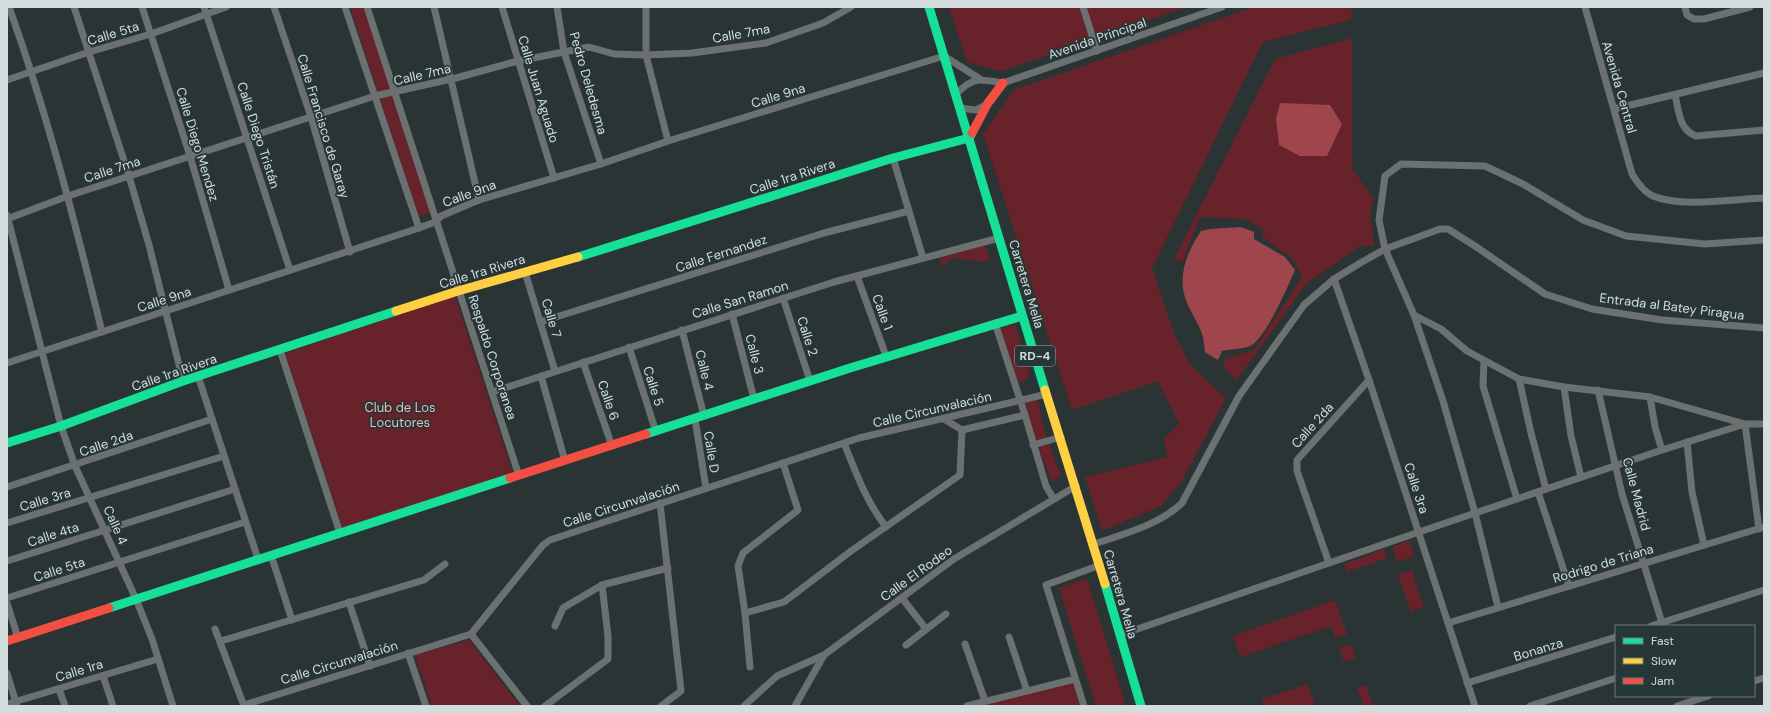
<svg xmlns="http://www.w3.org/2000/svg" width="1771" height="713" font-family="'DM Sans',sans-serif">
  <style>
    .green { fill: #68222a }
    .water { fill: #9e464c }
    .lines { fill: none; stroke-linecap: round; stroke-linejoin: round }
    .street { stroke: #6b7070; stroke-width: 7 }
    .fast { stroke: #16e098; stroke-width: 9 }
    .slow { stroke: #ffcf43; stroke-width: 9 }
    .jam { stroke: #f24e42; stroke-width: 9 }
    .labels { text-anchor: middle; stroke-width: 3.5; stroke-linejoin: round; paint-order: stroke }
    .shield { fill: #273737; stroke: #a0abab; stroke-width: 1 }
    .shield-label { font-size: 12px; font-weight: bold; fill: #d4dddd }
    .street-label { font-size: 13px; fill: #d4dddd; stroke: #273737 }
    .park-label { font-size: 13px; fill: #efb9b8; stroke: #273737 }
  </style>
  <rect width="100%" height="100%" fill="#2a3434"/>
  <g class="green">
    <polygon points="350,7 368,7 432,213 418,216"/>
    <polygon points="949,7 1187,7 1002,71 967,62"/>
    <polygon points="1254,7 1352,7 1351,20 1263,42 1152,268 1174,333 1190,365 1226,398 1182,481 1161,506 1102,531 1085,477 1167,457 1164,438 1179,424 1158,381 1072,410 983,134 1014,90"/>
    <polygon points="1352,38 1352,168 1374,200 1370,211 1374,246 1360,246 1306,284 1236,381 1223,365 1225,358 1254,350 1302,278 1294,260 1263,237 1262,229 1245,219 1200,217 1182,262 1174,259 1275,59"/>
    <polygon points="985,244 990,259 983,262 952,258 942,267 939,258"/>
    <polygon points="455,296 513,474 343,528 285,353"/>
    <polygon points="1015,324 1029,372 1029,377 1023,382 1017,381 1000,329"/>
    <polygon points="1037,399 1047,439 1036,442 1025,402"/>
    <polygon points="1049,443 1061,476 1052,481 1038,447"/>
    <polygon points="1409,540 1414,556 1397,562 1392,547"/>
    <polygon points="1384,549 1387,558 1347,572 1344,564"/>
    <polygon points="1412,570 1424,607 1411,612 1398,575"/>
    <polygon points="1087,578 1126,706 1096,706 1059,588"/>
    <polygon points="1335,600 1347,634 1335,638 1331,626 1241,657 1233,636"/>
    <polygon points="469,640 520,706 432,706 415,655"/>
    <polygon points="1351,644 1356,658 1344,662 1339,648"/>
    <polygon points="1075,679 1084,706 967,706"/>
    <polygon points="1308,684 1315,706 1264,706 1262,699"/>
    <polygon points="1366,685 1373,706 1364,706 1357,688"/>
  </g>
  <g class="water">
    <polygon points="1280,103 1330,105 1342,124 1327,156 1300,156 1279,145 1276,119"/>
    <path d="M1241,227L1254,232V239L1285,257L1295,270C1288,286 1266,338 1250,346C1243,349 1231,349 1222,351L1218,360L1205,352C1204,346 1204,339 1202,334C1198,322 1190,312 1186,300C1177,276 1187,252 1201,231L1210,229Z"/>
  </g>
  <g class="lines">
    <g class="street">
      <path d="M9,7C47,113 75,222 102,332"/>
      <polyline points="74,7 129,176 149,245 183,381"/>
      <polyline points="142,7 190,156 229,290"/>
      <polyline points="204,7 290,270"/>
      <polyline points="274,7 311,117 350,252"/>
      <polyline points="345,7 419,228"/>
      <polyline points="367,7 519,476"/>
      <polyline points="434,7 479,200"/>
      <polyline points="502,7 554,178"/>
      <polyline points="557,7 564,52 601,164"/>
      <polyline points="646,7 646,55 668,141"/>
      <polyline points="1083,7 1097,51"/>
      <path d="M1585,7L1632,174C1637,182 1645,193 1653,196C1681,208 1734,199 1764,198"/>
      <polyline points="1685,7 1687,15 1694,19 1704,19 1750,7"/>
      <polyline points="7,80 89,52 151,34 226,7"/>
      <path d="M956,94C974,76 979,79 1003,83L1222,7"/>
      <path d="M1675,95C1679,111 1679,130 1696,136L1764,130"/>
      <polyline points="960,108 976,110 987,104"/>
      <polyline points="1614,109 1764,73"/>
      <polyline points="893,158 923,258"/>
      <polyline points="7,215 61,426 75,466 136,599 152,639 173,706"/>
      <polyline points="7,219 68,196 375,96 456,78 518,61 589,47 614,54 646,55 692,53 766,43 823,23 851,7"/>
      <polyline points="525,272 555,371"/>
      <polyline points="857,276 886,356"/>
      <polyline points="1334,279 1369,380 1475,706"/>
      <polyline points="783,298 810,381"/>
      <polyline points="732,314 754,399"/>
      <polyline points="1414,315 1441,329 1467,351 1519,379 1564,387 1650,397 1745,424 1759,529"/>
      <polyline points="540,322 824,233 909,211"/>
      <polyline points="682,330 704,416"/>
      <polyline points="629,347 656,432"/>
      <polyline points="280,350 340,533"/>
      <polyline points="1484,361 1483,386 1517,499"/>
      <polyline points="583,362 612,446"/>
      <polyline points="7,363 419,228 435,222 441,216 479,200 601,164 668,141 944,56 980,79"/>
      <polyline points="198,376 258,559"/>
      <polyline points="541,376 565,461"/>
      <polyline points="1519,379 1531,433 1546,489"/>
      <polyline points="1564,387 1571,436 1581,477"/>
      <polyline points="1598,390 1622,494 1663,626"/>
      <polyline points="492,392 834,282 999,238"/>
      <polyline points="1650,397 1655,427 1662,450"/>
      <polyline points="1025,415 1046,486 1053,498"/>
      <polyline points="695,419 706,488"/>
      <polyline points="944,419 962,430 1025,415 995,323"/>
      <polyline points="1687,442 1692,492 1704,545"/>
      <path d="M844,443C856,473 866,501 886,527"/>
      <polyline points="1033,445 1061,437"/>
      <polyline points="7,487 212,419"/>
      <polyline points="1538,492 1569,586"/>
      <polyline points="660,503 681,691 661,706"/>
      <polyline points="7,523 224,456"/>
      <path d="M1094,544C1124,534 1159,525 1182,503L1239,396L1304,305L1334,279L1362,262L1385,249L1440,229H1448L1475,246L1545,294L1592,309L1662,320L1764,328"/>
      <polyline points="271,555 292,620"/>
      <polyline points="7,561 235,489"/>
      <polyline points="1329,563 1297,471 1297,460 1369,380"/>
      <polyline points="7,598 245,522"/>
      <polyline points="902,598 926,629"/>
      <polyline points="349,602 370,666"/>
      <polyline points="7,603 18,638"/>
      <polyline points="1498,607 1475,513 1443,401 1414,315 1385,249 1379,220 1385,176 1401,164 1485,166 1523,184 1583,220 1626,236 1705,244 1764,240"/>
      <polyline points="745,613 784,602 851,551 960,475 962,430"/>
      <polyline points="1448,623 1764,527"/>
      <polyline points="555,626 563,608 602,585 668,568"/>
      <polyline points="1651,626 1764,590"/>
      <polyline points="215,629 244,706"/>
      <polyline points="471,634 527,706"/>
      <polyline points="1120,635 1419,532 1662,450 1745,424 1764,424"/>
      <polyline points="1009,637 1027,691"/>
      <polyline points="221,641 424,580 445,564"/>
      <polyline points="965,644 985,701"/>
      <polyline points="906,645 946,614"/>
      <polyline points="408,653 426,706"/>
      <polyline points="750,667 745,613 738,566 743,553 798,510 783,463"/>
      <polyline points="7,673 17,706"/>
      <polyline points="103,676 113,706"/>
      <polyline points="1754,681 1764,678"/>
      <polyline points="1467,683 1616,637"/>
      <polyline points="59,689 65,706"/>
      <polyline points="7,704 158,659"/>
      <polyline points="244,705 471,634 543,545 550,540 859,438 1047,394"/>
      <polyline points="545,706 608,659 608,636 602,585"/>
      <polyline points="744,706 777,676 824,655"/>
      <polyline points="795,706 824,655 954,559 1076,486"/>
      <polyline points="967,706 1075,679"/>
      <polyline points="1084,706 1046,585 1100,565"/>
      <polyline points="1530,706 1616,678"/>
      <polyline points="1677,706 1708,696"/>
    </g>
    <g class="fast">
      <polyline points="929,7 1045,390"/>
      <polyline points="578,257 893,158 969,138 972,133"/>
      <polyline points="646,434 850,368 1022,316"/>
      <polyline points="7,443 61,426 183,381 396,311"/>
      <polyline points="1105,584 1141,706"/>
      <polyline points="109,608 510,478"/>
    </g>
    <g class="slow">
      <polyline points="396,311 458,291 578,257"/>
      <polyline points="1045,390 1105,584"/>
    </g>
    <g class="jam">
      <polyline points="972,133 988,103 1003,83"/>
      <polyline points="510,478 646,434"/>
      <polyline points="7,641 109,608"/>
    </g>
  </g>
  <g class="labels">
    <rect class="shield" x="1015" y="346" width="40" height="20" rx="3"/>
    <g class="shield-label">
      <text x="1035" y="360">RD-4</text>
    </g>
    <g class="street-label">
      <text transform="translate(113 33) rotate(-17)" y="5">Calle 5ta</text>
      <text transform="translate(741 33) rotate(-10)" y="5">Calle 7ma</text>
      <text transform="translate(1097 38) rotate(-19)" y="5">Avenida Principal</text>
      <text transform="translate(422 74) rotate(-13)" y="5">Calle 7ma</text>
      <text transform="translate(589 83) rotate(74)" y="5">Pedro Deledesma</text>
      <text transform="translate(1620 87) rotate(74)" y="5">Avenida Central</text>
      <text transform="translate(539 89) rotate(73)" y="5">Calle Juan Aguado</text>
      <text transform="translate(778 95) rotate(-17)" y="5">Calle 9na</text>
      <text transform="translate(324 126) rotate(73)" y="5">Calle Francisco de Garay</text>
      <text transform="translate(259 135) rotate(72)" y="5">Calle Diego Tristán</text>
      <text transform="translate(198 144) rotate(73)" y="5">Calle Diego Mendez</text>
      <text transform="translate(112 169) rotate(-18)" y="5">Calle 7ma</text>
      <text transform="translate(792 176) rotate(-18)" y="5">Calle 1ra Rivera</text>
      <text transform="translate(469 193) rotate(-20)" y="5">Calle 9na</text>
      <text transform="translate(721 253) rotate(-18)" y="5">Calle Fernandez</text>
      <text transform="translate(482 271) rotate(-17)" y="5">Calle 1ra Rivera</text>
      <text transform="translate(1027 284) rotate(73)" y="5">Carretera Mella</text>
      <text transform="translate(164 299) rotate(-18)" y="5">Calle 9na</text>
      <text transform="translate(740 299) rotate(-17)" y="5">Calle San Ramon</text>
      <text transform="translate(1672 306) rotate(7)" y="5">Entrada al Batey Piragua</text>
      <text transform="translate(883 312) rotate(70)" y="5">Calle 1</text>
      <text transform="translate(552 318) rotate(73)" y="5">Calle 7</text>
      <text transform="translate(808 336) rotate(72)" y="5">Calle 2</text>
      <text transform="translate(755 354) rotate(76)" y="5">Calle 3</text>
      <text transform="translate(493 357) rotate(72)" y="5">Respaldo Corporanea</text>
      <text transform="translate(705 370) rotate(76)" y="5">Calle 4</text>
      <text transform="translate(174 372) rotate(-19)" y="5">Calle 1ra Rivera</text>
      <text transform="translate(654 386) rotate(72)" y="5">Calle 5</text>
      <text transform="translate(609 400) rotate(71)" y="5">Calle 6</text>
      <text transform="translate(932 409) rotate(-13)" y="5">Calle Circunvalación</text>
      <text transform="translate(1312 425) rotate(-48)" y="5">Calle 2da</text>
      <text transform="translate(106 443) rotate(-19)" y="5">Calle 2da</text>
      <text transform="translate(712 452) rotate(81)" y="5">Calle D</text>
      <text transform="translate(1417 488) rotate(72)" y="5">Calle 3ra</text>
      <text transform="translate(1637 494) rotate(75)" y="5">Calle Madrid</text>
      <text transform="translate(45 499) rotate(-17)" y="5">Calle 3ra</text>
      <text transform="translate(621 504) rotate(-18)" y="5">Calle Circunvalación</text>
      <text transform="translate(116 525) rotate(66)" y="5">Calle 4</text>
      <text transform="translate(53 534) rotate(-18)" y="5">Calle 4ta</text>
      <text transform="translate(1603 563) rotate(-17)" y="5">Rodrigo de Triana</text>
      <text transform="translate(59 569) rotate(-18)" y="5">Calle 5ta</text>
      <text transform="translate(916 573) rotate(-36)" y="5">Calle El Rodeo</text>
      <text transform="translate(1121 594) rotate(74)" y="5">Carretera Mella</text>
      <text transform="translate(1538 649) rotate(-17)" y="5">Bonanza</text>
      <text transform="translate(339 662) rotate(-17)" y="5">Calle Circunvalación</text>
      <text transform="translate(79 670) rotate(-17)" y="5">Calle 1ra</text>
    </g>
    <g class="park-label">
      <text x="400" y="412">Club de Los<tspan x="400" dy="15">Locutores</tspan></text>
    </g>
  </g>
  <rect width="1771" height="713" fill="none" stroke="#d4dddd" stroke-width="16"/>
  <rect x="1615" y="625" width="140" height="72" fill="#273737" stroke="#6c7979"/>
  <rect x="1623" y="638" width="20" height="6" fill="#16e098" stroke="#6c7979"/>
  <text x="1651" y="645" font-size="12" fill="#d4dddd">Fast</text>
  <rect x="1623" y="658" width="20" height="6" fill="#ffcf43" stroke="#6c7979"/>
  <text x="1651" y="665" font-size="12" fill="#d4dddd">Slow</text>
  <rect x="1623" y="678" width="20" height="6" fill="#f24e42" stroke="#6c7979"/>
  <text x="1651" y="685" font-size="12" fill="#d4dddd">Jam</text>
</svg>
